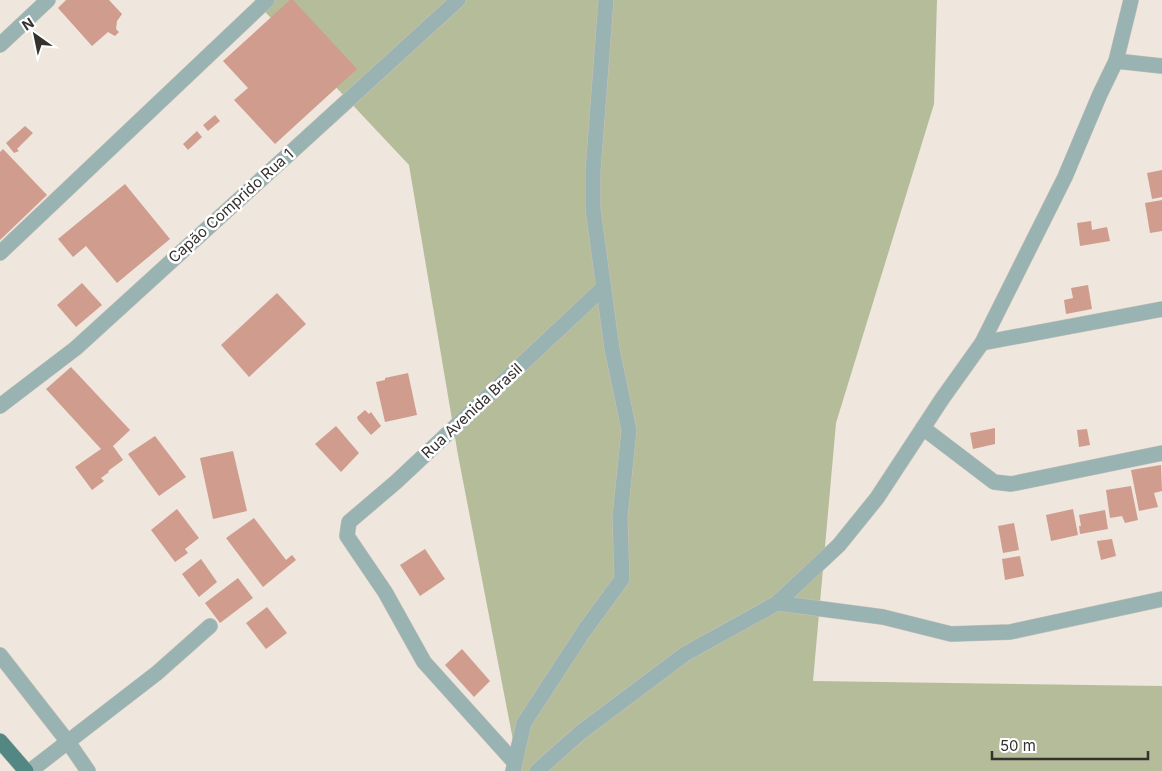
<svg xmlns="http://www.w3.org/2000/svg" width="1162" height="771" font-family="Inter,sans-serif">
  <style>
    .green { fill: #b5bc99 }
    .building { fill: #cf9c8e }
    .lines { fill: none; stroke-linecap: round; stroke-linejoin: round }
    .minor-casing { stroke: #cac2ba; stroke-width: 16 }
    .major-casing { stroke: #cac2ba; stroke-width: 16 }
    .minor { stroke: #99b3b2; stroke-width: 15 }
    .major { stroke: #538784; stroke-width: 15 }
    .labels { text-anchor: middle; stroke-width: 5; stroke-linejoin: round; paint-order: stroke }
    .street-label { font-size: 15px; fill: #34312e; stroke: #fff }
  </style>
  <rect width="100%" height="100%" fill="#efe6dd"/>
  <polygon class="green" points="254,0 937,0 934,104 836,423 813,681 1162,686 1162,771 519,771 458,455 409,165"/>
  <g class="building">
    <polygon points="66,0 109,0 122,14 117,21 116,29 119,32 115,36 108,32 92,46 58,8"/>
    <polygon points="290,0 293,0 357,69 275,144 234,100 248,88 223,61"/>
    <polygon points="215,115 220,121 208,131 203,125"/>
    <polygon points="25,126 33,133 17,149 19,151 14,153 6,143"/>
    <polygon points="197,131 202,137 188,150 183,144"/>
    <polygon points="3,149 47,195 0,240 0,152"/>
    <polygon points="1162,170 1162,197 1152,199 1147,173"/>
    <polygon points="125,184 170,239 117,283 86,246 73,257 58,239"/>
    <polygon points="1162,200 1162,231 1150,233 1145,203"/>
    <polygon points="1091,221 1092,230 1107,227 1110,241 1080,246 1077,223"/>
    <polygon points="82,283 102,305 76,327 57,305"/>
    <polygon points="1088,285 1092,309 1066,314 1064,300 1073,298 1071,288"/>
    <polygon points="277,293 306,324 249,377 221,345"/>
    <polygon points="71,367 130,430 113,446 123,460 108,471 109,472 101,478 104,481 92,490 75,467 101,449 46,389"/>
    <polygon points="408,373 417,415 385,422 376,382 385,380 385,378"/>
    <polygon points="365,410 369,414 371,412 381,426 371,435 358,420 357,417"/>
    <polygon points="336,426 359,453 341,472 315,444"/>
    <polygon points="995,428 995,444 973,449 970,433"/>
    <polygon points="1087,429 1090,445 1079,447 1077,430"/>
    <polygon points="155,436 186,477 159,496 128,454"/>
    <polygon points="233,451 247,511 213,519 200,458"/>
    <polygon points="1161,465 1162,491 1154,493 1158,507 1139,511 1131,470"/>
    <polygon points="1131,486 1138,520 1125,523 1122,516 1110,518 1106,490"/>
    <polygon points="177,509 199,538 185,549 188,553 175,562 151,530"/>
    <polygon points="1073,509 1078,535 1051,541 1046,515"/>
    <polygon points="1105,510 1108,529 1080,534 1079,526 1081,526 1079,515"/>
    <polygon points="254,518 286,560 292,555 296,560 263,587 226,538"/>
    <polygon points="1014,523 1019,550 1003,553 998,526"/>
    <polygon points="1112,539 1116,556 1101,560 1097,541"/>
    <polygon points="425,549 445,579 420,596 400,565"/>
    <polygon points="1020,556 1024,576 1005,580 1002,559"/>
    <polygon points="201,559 217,582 199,597 182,574"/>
    <polygon points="238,578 253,598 220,623 205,603"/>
    <polygon points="267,607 287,633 266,649 246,623"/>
    <polygon points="462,649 490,681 474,697 445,665"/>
  </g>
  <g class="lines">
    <g class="minor-casing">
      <g id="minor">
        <polyline points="0,45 48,0"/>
        <polyline points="1116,61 1162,66"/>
        <polyline points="0,253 267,0"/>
        <polyline points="982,343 1162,309"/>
        <polyline points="0,406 76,348 458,0"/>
        <polyline points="923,428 994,482 1011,484 1162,453"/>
        <polyline points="777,603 883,617 951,634 1010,632 1162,599"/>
        <polyline points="0,655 68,742 88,771"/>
        <polyline points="515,763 424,662 385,592 347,536 349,522 396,482 604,287"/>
        <polyline points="30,771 157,673 210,626"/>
        <polyline points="513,771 524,723 584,631 622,579 620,517 629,430 612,349 593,209 593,171 606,0"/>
        <polyline points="537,771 581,732 685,654 777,603 839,545 877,498 942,399 982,343 1065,177 1100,94 1116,61 1131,0"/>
      </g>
    </g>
    <g class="major-casing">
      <polyline id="major" points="0,741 26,771"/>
    </g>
    <use href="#minor" class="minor"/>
    <use href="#major" class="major"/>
  </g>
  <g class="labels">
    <g class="street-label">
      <text transform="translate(231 206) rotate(-42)" y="5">Capão Comprido Rua 1</text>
      <text transform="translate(472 411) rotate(-43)" y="5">Rua Avenida Brasil</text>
    </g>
  </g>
  <g transform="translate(35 35) rotate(327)" stroke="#ffffff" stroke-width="4" paint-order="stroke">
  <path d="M0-4L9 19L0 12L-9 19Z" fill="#34312e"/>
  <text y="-8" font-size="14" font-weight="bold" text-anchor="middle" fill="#34312e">N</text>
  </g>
  <path d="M992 751v8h156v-8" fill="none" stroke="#34312e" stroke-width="2.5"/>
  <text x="1000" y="751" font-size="15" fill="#34312e" stroke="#ffffff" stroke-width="4" paint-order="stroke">50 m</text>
</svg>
